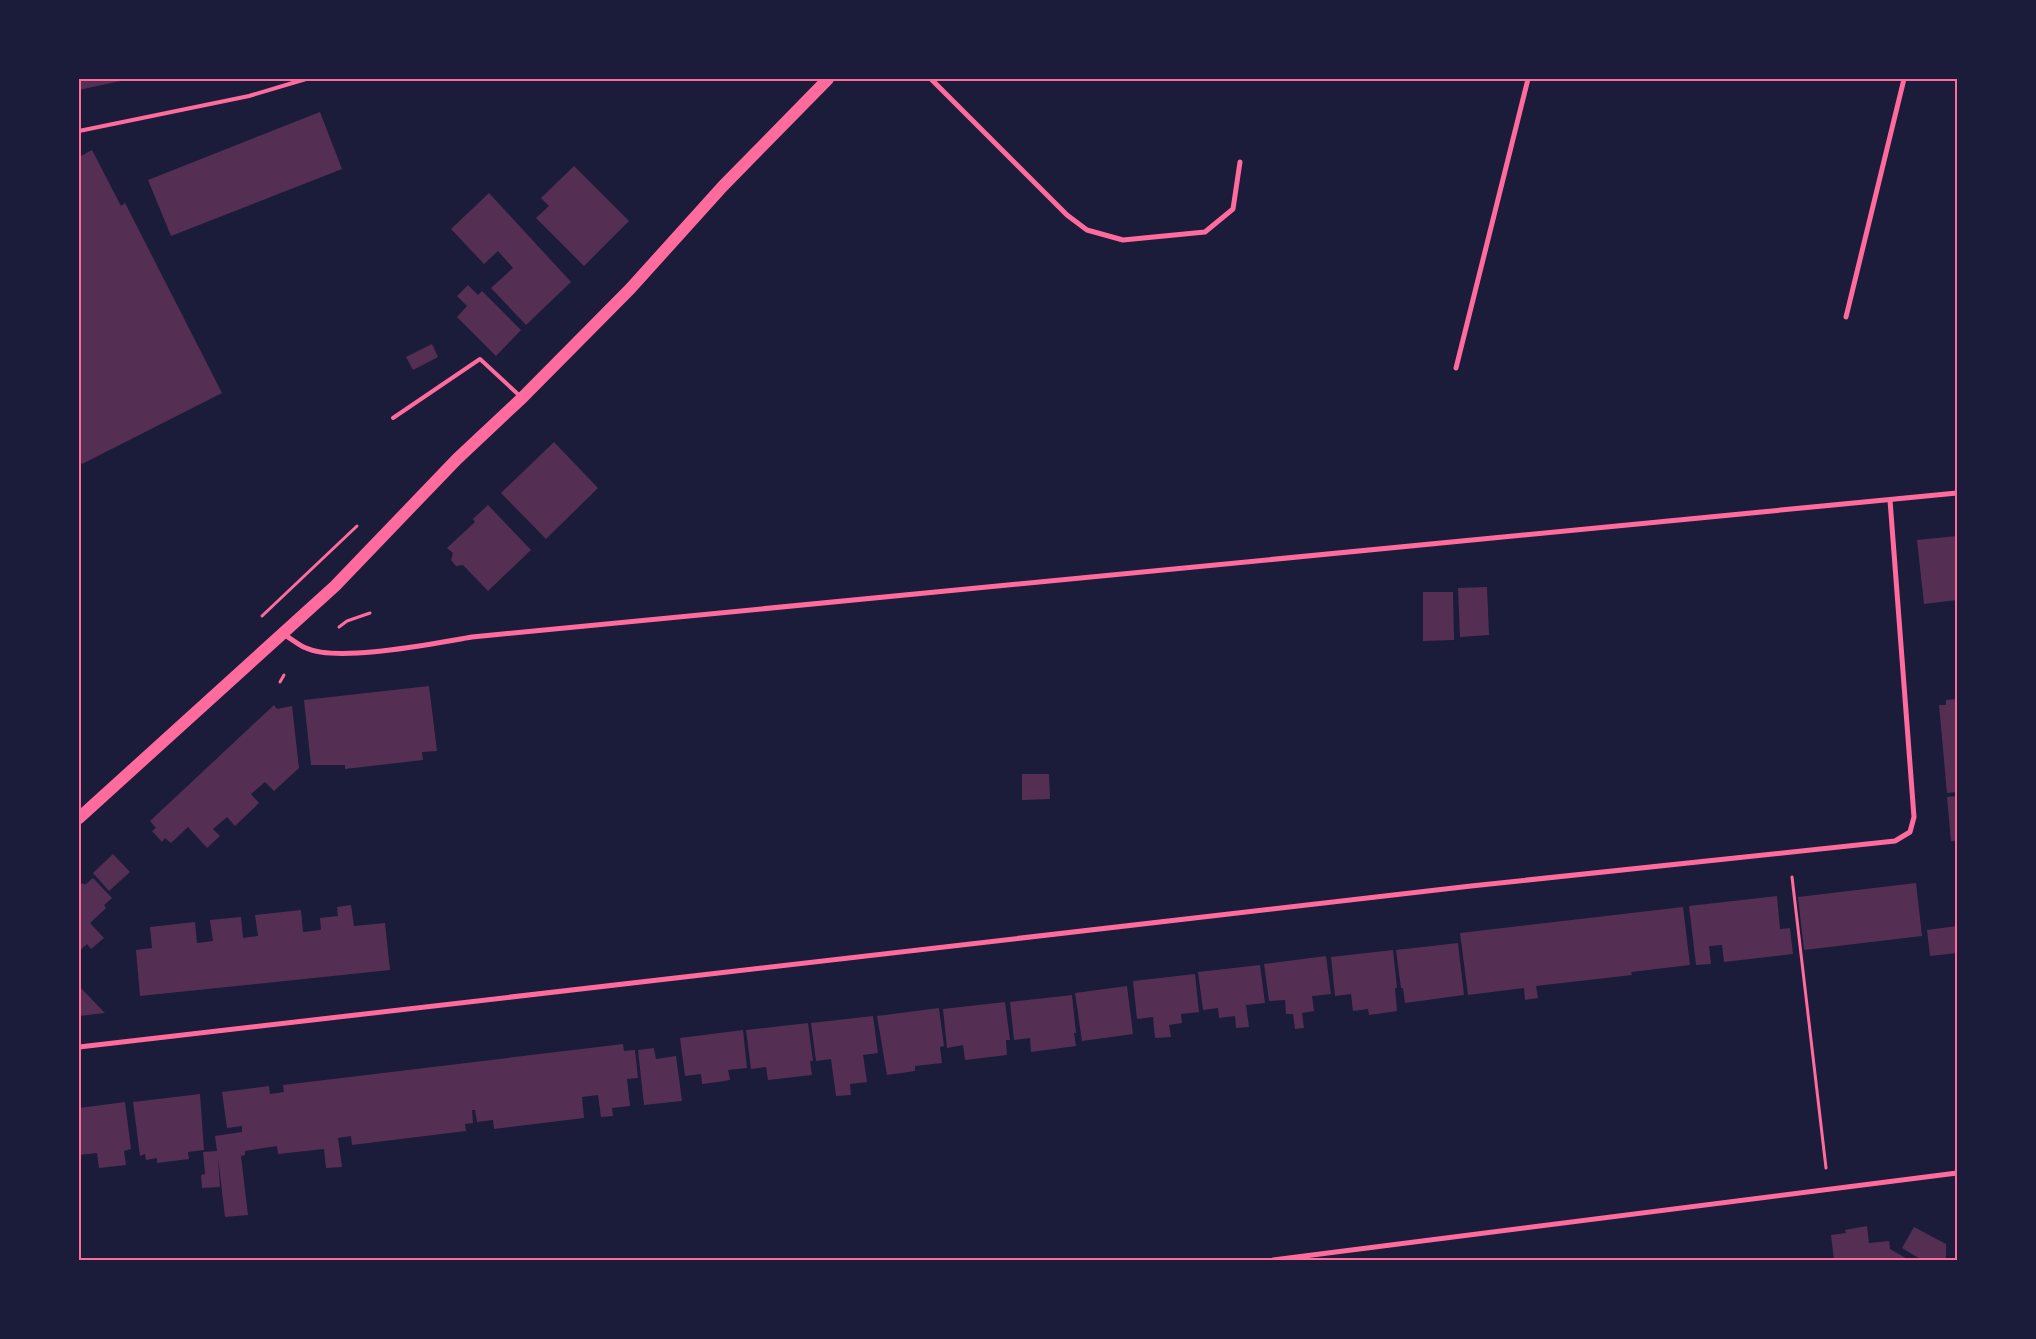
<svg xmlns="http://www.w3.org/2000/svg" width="2036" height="1339" font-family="'Varela Round',sans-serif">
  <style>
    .building { fill: #542f53 }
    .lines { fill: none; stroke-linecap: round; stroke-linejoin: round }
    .path { stroke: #ff6b9d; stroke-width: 3 }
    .service { stroke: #ff6b9d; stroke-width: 4 }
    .minor { stroke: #ff6b9d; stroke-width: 5 }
    .primary { stroke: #ff6b9d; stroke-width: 12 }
    .neatline { fill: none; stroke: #ff6b9d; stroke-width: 2 }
  </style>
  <rect width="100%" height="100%" fill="#1b1b3a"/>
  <g class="building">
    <polygon points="79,79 125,79 125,80 79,90"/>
    <polygon points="320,112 342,169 171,236 148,180"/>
    <polygon points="92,150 121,206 125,203 222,393 82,464 79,457 79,157"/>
    <polygon points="574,166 629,221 584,266 536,218 549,206 541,198"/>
    <polygon points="489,193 571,282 526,325 491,288 513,268 498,251 484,264 451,229"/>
    <polygon points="468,285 478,295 482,291 521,330 496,356 457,317 467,306 457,296"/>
    <polygon points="432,344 438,357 413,370 406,357"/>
    <polygon points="554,442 598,488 546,539 501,493"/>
    <polygon points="488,505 531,550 488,591 463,565 456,566 451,560 453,553 447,548 475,522 473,519"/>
    <polygon points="1957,536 1957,600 1924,604 1917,540"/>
    <polygon points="1487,587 1489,635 1460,637 1458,588"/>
    <polygon points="1423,592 1453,592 1454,640 1423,641"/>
    <polygon points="429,686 437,751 422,752 423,760 345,769 345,765 311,765 304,700"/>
    <polygon points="1957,699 1957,792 1947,793 1939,705 1946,705 1946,700"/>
    <polygon points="274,705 277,709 292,706 299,768 274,791 265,782 251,794 259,803 235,826 227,817 213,829 220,836 207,848 188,827 171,843 165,838 162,842 152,831 156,828 150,821"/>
    <polygon points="1022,774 1049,774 1050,799 1022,800"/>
    <polygon points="1957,796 1957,841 1951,841 1947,797"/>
    <polygon points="113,854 130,872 109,891 93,873"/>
    <polygon points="93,878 112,898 104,905 106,908 90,923 104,938 91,949 87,944 79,951 79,886 83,883 85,885"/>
    <polygon points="1916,883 1922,936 1804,950 1798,897"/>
    <polygon points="1777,896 1780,929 1790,928 1793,954 1724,962 1722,945 1709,946 1711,964 1696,965 1689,906"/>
    <polygon points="351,905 354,926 385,923 390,970 140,996 136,950 152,948 150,927 195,922 197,943 213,941 210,920 241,917 243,938 258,936 255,915 301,910 303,932 321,930 320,918 338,916 337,907"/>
    <polygon points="1683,907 1690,965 1631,972 1632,975 1536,986 1538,998 1525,1000 1524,988 1468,995 1460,933"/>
    <polygon points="1957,926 1957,953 1930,956 1927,930"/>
    <polygon points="1458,943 1464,995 1405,1003 1403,988 1401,988 1396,950"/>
    <polygon points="1393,950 1397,988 1395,988 1397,1011 1369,1015 1368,1009 1353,1011 1351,994 1335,996 1331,957"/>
    <polygon points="1326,956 1331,994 1312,996 1314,1011 1302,1013 1304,1028 1295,1029 1293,1014 1286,1014 1285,1000 1269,1001 1264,964"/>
    <polygon points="1260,965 1265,1003 1246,1005 1249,1027 1236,1028 1235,1016 1219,1018 1218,1008 1203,1010 1198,972"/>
    <polygon points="1195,974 1199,1012 1181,1014 1182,1023 1169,1025 1171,1037 1155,1038 1153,1017 1137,1019 1133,981"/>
    <polygon points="79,986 105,1013 79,1016"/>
    <polygon points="1127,986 1133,1034 1082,1041 1075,993"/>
    <polygon points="1072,995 1076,1033 1074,1033 1076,1046 1031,1052 1030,1038 1014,1040 1010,1002"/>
    <polygon points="1005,1002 1010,1040 1006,1040 1007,1055 965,1060 963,1045 947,1048 943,1009"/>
    <polygon points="939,1008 944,1046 940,1047 942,1063 915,1066 915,1071 887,1075 877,1016"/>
    <polygon points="873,1016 878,1053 863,1055 867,1082 850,1084 851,1095 836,1096 831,1059 816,1061 811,1023"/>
    <polygon points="808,1023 813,1061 810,1061 812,1075 768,1080 766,1067 751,1069 746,1030"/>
    <polygon points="743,1030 747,1068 728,1070 730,1080 718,1082 702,1084 701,1074 685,1076 680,1038"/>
    <polygon points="623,1044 624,1051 635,1050 638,1078 627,1079 630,1106 612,1108 613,1116 601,1117 598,1095 582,1097 584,1118 494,1129 493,1120 477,1122 475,1110 472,1110 473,1123 465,1124 466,1131 352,1145 351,1136 338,1138 342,1167 326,1168 324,1149 278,1154 277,1146 245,1151 245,1155 241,1156 248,1215 225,1217 218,1157 220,1187 202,1188 201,1175 205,1174 203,1152 217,1151 215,1136 242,1132 242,1126 227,1128 222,1092 269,1086 270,1094 284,1092 283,1085"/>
    <polygon points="654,1048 656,1059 676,1056 682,1101 644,1105 638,1050"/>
    <polygon points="200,1094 204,1150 188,1152 189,1159 157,1163 157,1158 146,1160 145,1154 140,1156 133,1102"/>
    <polygon points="125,1102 131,1149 124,1151 126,1165 99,1168 97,1153 79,1155 79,1108"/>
    <polygon points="1867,1226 1869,1243 1889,1241 1890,1249 1909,1260 1834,1260 1831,1235 1846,1233 1845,1230"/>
    <polygon points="1914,1227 1946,1244 1946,1260 1922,1260 1902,1248"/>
  </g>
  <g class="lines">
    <g class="path">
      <polyline points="262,616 357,526"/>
      <polyline points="339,627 347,621 370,613"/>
      <polyline points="280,682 284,675"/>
      <polyline points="1792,877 1826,1168"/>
    </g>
    <g class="service">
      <polyline points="79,131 249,96 306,79"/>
      <polyline points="393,418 480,359 521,397"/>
    </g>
    <g class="minor">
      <polyline points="931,79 1067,215 1087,230 1123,240 1205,232 1233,209 1240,162"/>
      <polyline points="1846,317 1904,79"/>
      <polyline points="1456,368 1528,79"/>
      <path d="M283,634C291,638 298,645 306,648C338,663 435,643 472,637L1957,493"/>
      <polyline points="79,1047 1471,886 1895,841 1910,832 1914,817 1890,500"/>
      <polyline points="1273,1260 1957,1173"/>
    </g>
    <polyline class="primary" points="79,818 335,586 457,459 522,398 630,289 723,186 828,79"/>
  </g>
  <rect width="2036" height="1339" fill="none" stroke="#1b1b3a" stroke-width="160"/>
  <rect x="80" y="80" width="1876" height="1179" class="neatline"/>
</svg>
